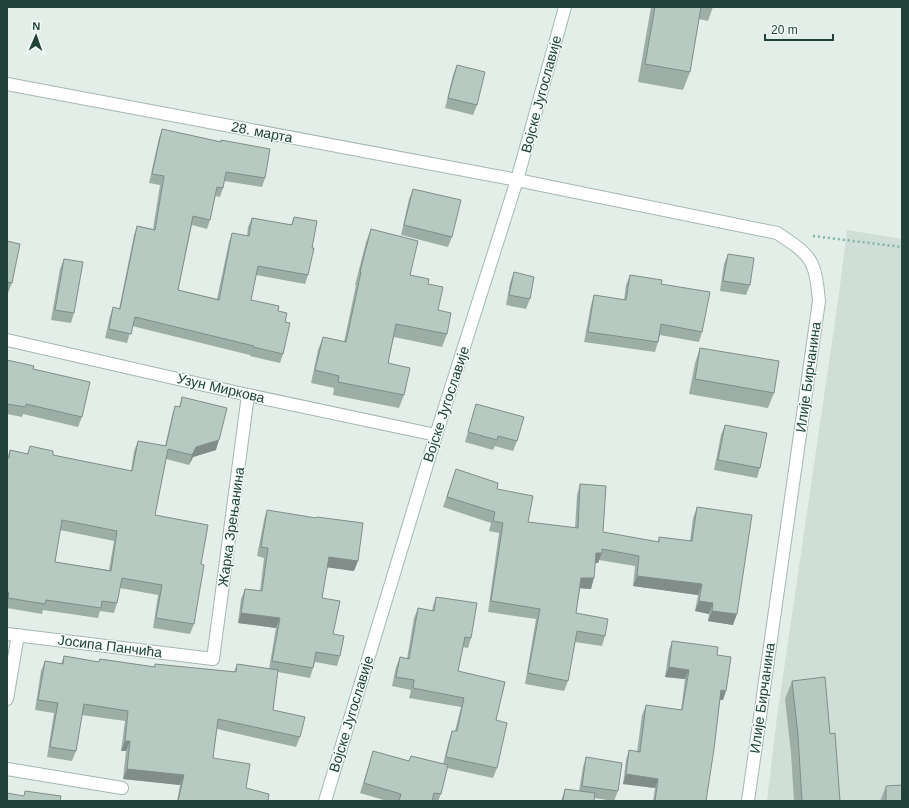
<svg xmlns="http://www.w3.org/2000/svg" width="909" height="808" font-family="Arial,sans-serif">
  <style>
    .built { fill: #d0ded8 }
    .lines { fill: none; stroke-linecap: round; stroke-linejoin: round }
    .street-casing { stroke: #a5b7b0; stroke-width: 14 }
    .secondary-casing { stroke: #9fbcb1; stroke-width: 14 }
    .path { stroke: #7fb6a4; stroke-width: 2.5; stroke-dasharray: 2 3; stroke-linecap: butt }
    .street { stroke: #fff; stroke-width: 12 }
    .secondary { stroke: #fff; stroke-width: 12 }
    .wall { fill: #9daea7; fill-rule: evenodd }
    .shaded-wall { fill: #808d88 }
    .building { fill: #b7cac2; stroke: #808d88; fill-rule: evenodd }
    .labels { text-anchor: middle; stroke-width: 3; stroke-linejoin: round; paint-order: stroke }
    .street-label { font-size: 14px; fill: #204238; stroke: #f4faf7 }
  </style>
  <rect width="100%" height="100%" fill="#e3eee9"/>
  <polygon class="built" points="847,230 902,239 902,801 767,801 777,717 839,294"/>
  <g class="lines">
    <g class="street-casing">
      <g id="street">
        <path d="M7,84L517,180L777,233C812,256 815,259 819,301L748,801"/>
        <polyline points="7,340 248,395 436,435"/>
        <polyline points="7,634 213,659 248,395"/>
        <polyline points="7,699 18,635"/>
        <polyline points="7,769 122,788"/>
      </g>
    </g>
    <g class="secondary-casing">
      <polyline id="secondary" points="325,801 436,435 517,180 565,7"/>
    </g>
    <polyline class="path" points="813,236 902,247"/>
    <use href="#street" class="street"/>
    <use href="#secondary" class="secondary"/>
  </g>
  <g class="wall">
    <polygon points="651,7 713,7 708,21 699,19 690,72 683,90 638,82"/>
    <polygon points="457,65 477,105 473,115 445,108 453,75"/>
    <polygon points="162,129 221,142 221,140 265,178 262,187 224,181 223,188 220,197 215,196 210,220 207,229 192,225 178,290 217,299 229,242 232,233 247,236 248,227 252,218 291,225 294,217 312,248 308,275 305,284 256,275 251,300 278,311 285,322 283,354 280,363 250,356 250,355 132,326 127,343 105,338 110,316 113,307 119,309 134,235 137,226 153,229 160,185 149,183 159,138"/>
    <polygon points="413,189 452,237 448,247 401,235 409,199"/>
    <polygon points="371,229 410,275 428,284 447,334 442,347 394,337 388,363 404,395 399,408 333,395 334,388 311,383 318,350 323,337 344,342 356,285 355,285 366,242"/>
    <polygon points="7,241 12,283 8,293 7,293"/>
    <polygon points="728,254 750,285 746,295 720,291 724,264"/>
    <polygon points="64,259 74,313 71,323 51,320 60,269"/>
    <polygon points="514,272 530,299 526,309 506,305 510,283"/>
    <polygon points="630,275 661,284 702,332 699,342 660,335 658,342 655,352 584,342 591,305 594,295 624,300 626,285"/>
    <polygon points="700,348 774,393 768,408 689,394 695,363"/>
    <polygon points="7,360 33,369 82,417 78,427 23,414 22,417 7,414"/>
    <path d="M182,397L216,450L193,457L189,465L166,459L155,515L201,564L194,624L190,634L153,628L158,595L120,588L117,603L114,613L100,611L98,618L43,610L42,614L7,608V458L10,450L27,454L30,446L53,455L131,471L134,451L138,441L165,446L172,416L175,406L179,407ZM60,530L114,541L109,570L55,562Z"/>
    <polygon points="476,404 517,441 513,451 495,446 493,450 465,442 473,414"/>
    <polygon points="725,425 760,468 757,478 714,470 721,435"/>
    <polygon points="456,469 497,489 528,522 575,528 577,495 580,484 603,532 658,542 659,537 690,541 693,518 697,507 733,625 708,621 709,614 695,611 698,595 633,586 635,566 599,560 598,563 595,563 591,589 580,588 576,613 605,636 602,646 575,642 568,681 564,691 525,684 536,619 488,612 499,533 489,531 491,523 443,507"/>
    <polygon points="267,510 354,571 327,567 322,598 340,656 337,666 315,662 313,668 310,678 278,672 273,710 300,737 296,747 217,729 213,758 246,788 268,801 177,801 180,785 123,779 126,751 121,751 125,721 82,715 76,751 72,761 47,757 54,713 35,710 41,671 45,661 61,664 64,656 99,662 100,659 154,667 155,664 234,672 237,664 269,669 276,628 238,623 241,599 245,589 260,591 264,558 257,556 264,520"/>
    <polygon points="436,597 471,638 468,648 463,647 458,671 496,720 497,768 493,778 447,768 441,794 438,801 387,801 360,793 370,761 373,751 409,761 411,756 443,764 449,740 452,731 455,731 461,707 409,698 411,690 392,686 396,667 400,657 407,659 414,618 418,608 432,611 433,606"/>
    <polygon points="672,641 717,655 723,700 720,700 706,801 653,801 655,788 623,784 626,760 629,750 637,752 642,715 646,705 681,710 685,679 665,677 669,650"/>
    <polygon points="792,681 830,734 840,801 794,801 791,753 785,699"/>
    <polygon points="586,757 618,791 614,801 594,798 594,801 561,801 565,789 579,791 583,767"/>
    <polygon points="886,786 902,801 880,801"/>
  </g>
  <g class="shaded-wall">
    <polygon points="219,440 216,450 193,457 189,465 192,455 196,447"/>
    <polygon points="596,553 602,553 598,563 592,563"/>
    <polygon points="329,557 358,561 354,571 325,567"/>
    <polygon points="637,576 702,584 698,595 633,586"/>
    <polygon points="581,578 594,578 591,589 577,588"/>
    <polygon points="699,601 713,603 709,614 695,611"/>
    <polygon points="712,611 737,614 733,625 708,621"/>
    <polygon points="241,613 280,618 276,628 238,623"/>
    <polygon points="669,667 689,670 685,679 665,677"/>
    <polygon points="721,690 726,691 723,700 718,700"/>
    <polygon points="125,741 130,741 126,751 121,751"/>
    <polygon points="127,769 184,775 180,785 123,779"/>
    <polygon points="626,774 658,779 655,788 623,784"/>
  </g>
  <g class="building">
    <polygon points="655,7 701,7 690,72 645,64"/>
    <polygon points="457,65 485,72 477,105 448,98"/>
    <polygon points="162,129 221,142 221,140 270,149 265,178 226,172 223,188 217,187 210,220 193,216 178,290 219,300 232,233 249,236 252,218 292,225 294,217 317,221 312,248 314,248 308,275 258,266 251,300 279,306 278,311 287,313 285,322 290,323 283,354 253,347 254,346 135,317 131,334 109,329 113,307 120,309 137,226 155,230 164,176 152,174"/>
    <polygon points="413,189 461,200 452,237 404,225"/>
    <polygon points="371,229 418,241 410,275 429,279 428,284 443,287 438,310 451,313 447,334 396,324 388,363 410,368 404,395 338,382 339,376 315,370 323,337 346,342 361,272 360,272"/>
    <polygon points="7,241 20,244 12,283 7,282"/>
    <polygon points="728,254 754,258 750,285 723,281"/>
    <polygon points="64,259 83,262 74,313 55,310"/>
    <polygon points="514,272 534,277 530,299 509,295"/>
    <polygon points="630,275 662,280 661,284 710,292 702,332 661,324 658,342 588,332 594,295 626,300"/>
    <polygon points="700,348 779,361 774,393 695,379"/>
    <polygon points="7,360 34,366 33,369 90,382 82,417 26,404 25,407 7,404"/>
    <path d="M182,397L227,408L219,440L196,447L192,455L168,449L155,515L208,525L201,564L204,565L194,624L156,618L162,585L122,578L117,603L102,601L101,608L46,600L45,604L8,598L9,593L7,592V458H9L10,450L28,454L30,446L53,451V455L132,471L138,441L166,446L175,406L180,407ZM62,520L117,531L111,571L55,562Z"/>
    <polygon points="476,404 524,417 517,441 498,436 497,440 468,432"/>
    <polygon points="725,425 767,433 760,468 718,460"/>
    <polygon points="456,469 498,483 497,489 533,496 528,522 578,528 580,484 606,486 603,532 659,542 659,537 692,541 697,507 752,515 737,614 712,611 713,603 699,601 702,584 637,576 639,556 602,549 602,553 596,553 594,578 581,578 576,613 608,619 605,636 577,631 568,681 528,673 540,609 491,601 503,523 493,521 495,512 447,497"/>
    <polygon points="267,510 316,518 317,517 363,523 358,561 329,557 322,598 340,601 333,634 344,636 340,656 316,652 313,668 272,661 280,618 241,613 245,589 262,591 268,548 261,547"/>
    <polygon points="436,597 477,603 471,638 465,637 458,671 505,682 496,720 507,723 497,768 446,757 452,731 457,731 464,698 413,688 414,680 396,677 400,657 409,659 418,608 434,611"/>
    <polygon points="672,641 718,647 717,655 731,657 726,691 721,690 714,749 706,801 655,801 658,779 626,774 629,750 640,752 646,705 682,710 689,670 669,667"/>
    <polygon points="64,656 99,662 100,659 155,667 155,664 236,672 237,664 278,670 273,710 305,717 300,737 218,719 213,758 250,764 246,788 269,794 268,801 178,801 184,775 127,769 130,741 125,741 128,711 84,704 76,751 50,747 58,703 38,700 45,661 63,664"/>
    <polygon points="825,677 830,734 835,733 840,801 802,801 798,735 792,681"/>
    <polygon points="373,751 409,761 411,756 448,765 441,794 434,793 432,801 399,801 401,794 364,783"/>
    <polygon points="586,757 622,763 618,791 582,786"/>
    <polygon points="902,785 902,801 886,801 886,786"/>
    <polygon points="565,789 595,793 594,801 563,801"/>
    <polygon points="25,791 61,796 60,801 7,801 7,793 24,796"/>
  </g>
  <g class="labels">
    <g class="street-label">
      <text transform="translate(541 94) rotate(-75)" y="5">Војске Југославије</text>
      <text transform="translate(262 132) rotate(11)" y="5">28. марта</text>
      <text transform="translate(808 377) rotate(-82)" y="5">Илије Бирчанина</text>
      <text transform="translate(221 388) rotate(13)" y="5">Узун Миркова</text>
      <text transform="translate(446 404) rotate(-72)" y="5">Војске Југославије</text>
      <text transform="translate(231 527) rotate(-82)" y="5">Жарка Зрењанина</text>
      <text transform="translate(110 646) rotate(7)" y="5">Јосипа Панчића</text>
      <text transform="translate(762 698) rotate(-82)" y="5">Илије Бирчанина</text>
      <text transform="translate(351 714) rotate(-73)" y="5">Војске Југославије</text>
    </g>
  </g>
  <rect width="909" height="808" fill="none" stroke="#204238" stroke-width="16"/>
  <g transform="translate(36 36) rotate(2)" stroke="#f4faf7" stroke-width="3" paint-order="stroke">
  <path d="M0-3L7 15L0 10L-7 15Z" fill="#204238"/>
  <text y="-6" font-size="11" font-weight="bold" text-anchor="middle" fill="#204238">N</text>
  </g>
  <path d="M765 34v6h68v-6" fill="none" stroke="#204238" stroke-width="2"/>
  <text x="771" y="34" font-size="12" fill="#204238" stroke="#f4faf7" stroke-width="3" paint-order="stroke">20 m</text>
</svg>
